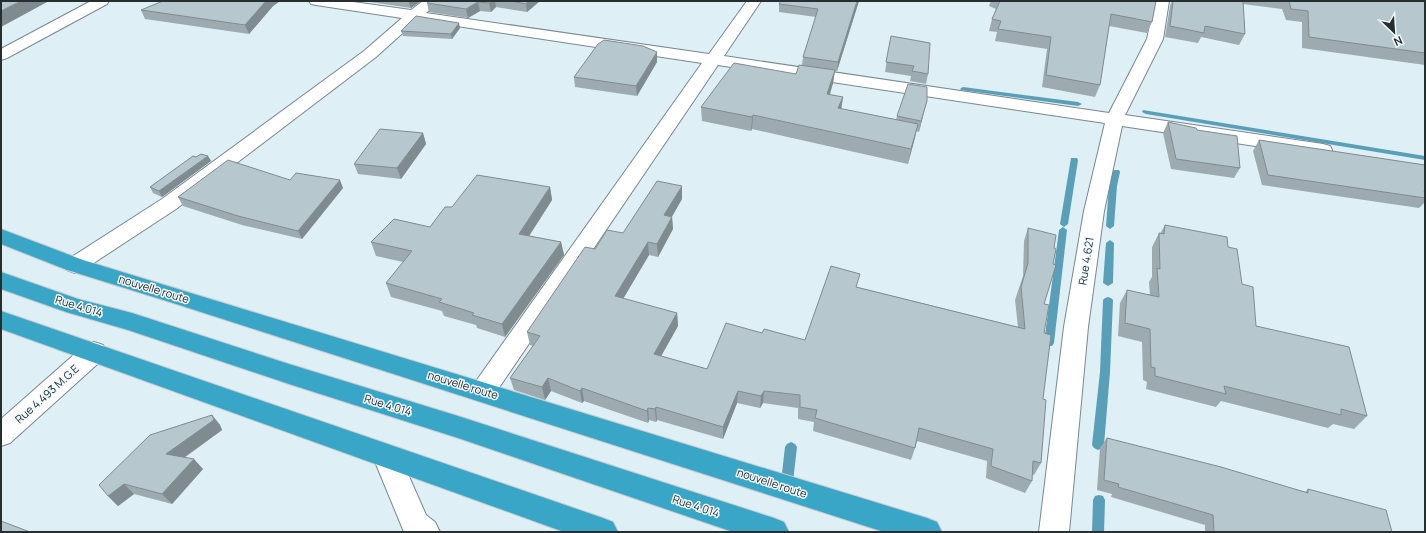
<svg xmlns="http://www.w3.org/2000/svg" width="1426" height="533" font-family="Manrope,sans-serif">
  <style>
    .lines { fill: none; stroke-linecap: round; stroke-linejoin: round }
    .stream { fill: #599fb7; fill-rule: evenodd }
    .minor-casing { stroke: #79898f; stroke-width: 2 }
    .highway-casing { stroke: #cbcdcd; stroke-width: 2 }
    .minor { fill: #fff; fill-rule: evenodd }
    .highway { fill: #3aa6c7; fill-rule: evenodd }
    .wall { fill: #9dabb1 }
    .shaded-wall { fill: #808b90 }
    .building { fill: #b7c7ce; stroke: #808b90 }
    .labels { text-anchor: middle; stroke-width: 3; stroke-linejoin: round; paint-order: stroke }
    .street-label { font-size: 11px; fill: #272e30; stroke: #f1fbff }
  </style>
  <rect width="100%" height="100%" fill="#deeff6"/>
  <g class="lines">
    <g class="stream">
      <polygon points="963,87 1078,102 1082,104 1078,106 961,90 960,89"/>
      <polygon points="1143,110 1425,156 1425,160 1146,114 1142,112"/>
      <polygon points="1071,158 1077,158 1078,160 1068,224 1064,227 1060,224"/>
      <polygon points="1113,170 1119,170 1120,172 1117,186 1114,226 1110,229 1106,226 1109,186"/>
      <polygon points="1063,227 1067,230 1054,343 1052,346 1046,346 1044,343 1059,230"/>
      <polygon points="1110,240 1114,243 1113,283 1108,286 1103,283 1106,243"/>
      <polygon points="1108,297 1111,298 1113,300 1110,372 1104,445 1102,448 1098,450 1094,448 1092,445 1100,372 1103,300 1105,298"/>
      <polygon points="791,442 795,444 797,447 793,482 791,486 787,487 783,486 781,482 785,447 787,444"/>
      <polygon points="1099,495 1103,496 1105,500 1104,532 1092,532 1093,500 1095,496"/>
    </g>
    <g class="minor-casing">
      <g id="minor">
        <polygon points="91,1 109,1 107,4 7,58 1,60 1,49"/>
        <polygon points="309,1 346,1 411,10 423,1 439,1 426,13 709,54 747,1 761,1 724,56 1109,113 1147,39 1155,1 1169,1 1163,39 1125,115 1323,144 1330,146 1332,150 1330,154 1323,156 1122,126 1104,211 1088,327 1069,532 1039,532 1064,327 1084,211 1105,123 718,65 492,398 483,401 474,398 470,391 474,384 702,63 417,20 376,57 176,209 83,270 75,273 67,270 64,265 67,260 162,199 364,51 402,18 316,5 311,4"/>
        <polygon points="94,342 103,345 106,352 103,359 10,443 1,446 1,419 85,345"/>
        <polygon points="387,445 397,449 426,515 435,522 440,532 404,532 373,457 377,449"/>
      </g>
    </g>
    <g class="highway-casing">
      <g id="highway">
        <polygon points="1,229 83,260 927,518 937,522 942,532 884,532 173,303 67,270 1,244"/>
        <polygon points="1,272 78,299 132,313 289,364 458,416 774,518 784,522 789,532 733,532 458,438 289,384 128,330 66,312 1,289"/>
        <polygon points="1,311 603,518 613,522 618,532 564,532 1,329"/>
      </g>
    </g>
    <use href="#minor" class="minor"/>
    <use href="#highway" class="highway"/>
  </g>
  <g class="wall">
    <polygon points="163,1 280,1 273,6 249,34 145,19 141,10"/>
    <polygon points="363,1 421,1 411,8"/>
    <polygon points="429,1 540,1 527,12 496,7 491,12 480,11 468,18 429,12 427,3"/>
    <polygon points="781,1 859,1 837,71 835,71 833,83 830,95 843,97 841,109 896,120 897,116 927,101 919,132 916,131 908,164 752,129 751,131 702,121 701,107 796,74 802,65 803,57 816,17 779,12 779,4"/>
    <polygon points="991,1 1156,1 1152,22 1147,33 1109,26 1100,85 1095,97 1042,87 1047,49 995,41 997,32 989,31 992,19 996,9 989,6"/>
    <polygon points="1172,1 1425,1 1425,65 1302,48 1302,22 1286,20 1282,9 1243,4 1245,34 1239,45 1201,37 1198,43 1165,37 1170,6"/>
    <polygon points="460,28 452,39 403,36 401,31"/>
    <polygon points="891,36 928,74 926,84 910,81 911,76 885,72"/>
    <polygon points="657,52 657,62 637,96 575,87 574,77"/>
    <polygon points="1168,122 1197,130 1240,168 1234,178 1171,169 1163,133"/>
    <polygon points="423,133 426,144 401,179 358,174 354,164"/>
    <polygon points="1259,140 1425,165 1425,203 1424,203 1419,208 1262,185 1253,151"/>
    <polygon points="208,156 211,161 162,197 153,193 150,187 196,157"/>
    <polygon points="290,180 343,188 302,239 242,225 183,206 178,197"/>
    <polygon points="550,187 552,200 529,236 561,242 564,255 505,337 477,328 476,325 444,316 442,311 391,297 386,283 403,262 376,256 371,242 430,227 452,207"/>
    <polygon points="682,199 672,217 673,229 658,257 649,255 623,299 677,313 678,326 661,356 707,369 762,333 805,340 857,287 1018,327 1015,300 1023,276 1024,241 1028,228 1044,304 1044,333 1041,463 1034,475 1032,474 1032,481 1025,493 986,478 987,461 917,441 915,448 911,460 813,431 814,422 798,419 798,408 763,403 760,408 737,403 723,439 657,420 656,422 649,420 648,423 584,401 582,403 551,391 545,400 514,390 510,378 533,346 530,345 527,332 595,249"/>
    <polygon points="1165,225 1228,247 1242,284 1256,326 1367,416 1354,429 1333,424 1328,428 1221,401 1216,407 1146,389 1147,382 1143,380 1142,342 1118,336 1120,303 1127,290 1150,295 1149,282 1152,277 1152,247 1159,233 1160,234"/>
    <polygon points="212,415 220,425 222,430 184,458 203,469 172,504 134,494 118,506 108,496"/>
    <polygon points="1107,438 1305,492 1308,489 1392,532 1205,532 1205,525 1111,497 1112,494 1097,490 1100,448"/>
  </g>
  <g class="shaded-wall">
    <polygon points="21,1 49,1 1,27 1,11"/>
    <polygon points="266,1 280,1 273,6 249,34 245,25"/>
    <polygon points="408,1 421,1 411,8"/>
    <polygon points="492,1 495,1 496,7 491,12 489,3"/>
    <polygon points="528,1 540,1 527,12 526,4"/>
    <polygon points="857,1 859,1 837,71 838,62"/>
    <polygon points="478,2 480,11 468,18 466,9"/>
    <polygon points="459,23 460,28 452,39 451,34"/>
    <polygon points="657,52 657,62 637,96 636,86"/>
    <polygon points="835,70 833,83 825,108 827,94"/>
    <polygon points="843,97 841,111 838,108"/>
    <polygon points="927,101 924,111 919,132 921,121"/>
    <polygon points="753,115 752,129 751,131 752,117"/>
    <polygon points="918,124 915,138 908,164 911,149"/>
    <polygon points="423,133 426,144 401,179 397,168"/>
    <polygon points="208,156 211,161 162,197 159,191"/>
    <polygon points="340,180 343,188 302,239 298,231"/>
    <polygon points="682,186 682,199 665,228 664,215"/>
    <polygon points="550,187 552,200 522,247 519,234"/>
    <polygon points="672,217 673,229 658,257 657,244"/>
    <polygon points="561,242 564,255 505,337 502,324"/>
    <polygon points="648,242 649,255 617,309 615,296"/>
    <polygon points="677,313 678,326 655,367 654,354"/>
    <polygon points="548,378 551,391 545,400 542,387"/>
    <polygon points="582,388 584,401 582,403 580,391"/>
    <polygon points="738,391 737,403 723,439 723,427"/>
    <polygon points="764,391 763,403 760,408 761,396"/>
    <polygon points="656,407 657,420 656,422 655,409"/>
    <polygon points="648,408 649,420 648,423 647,411"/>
    <polygon points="212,415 220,425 222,430 175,464 166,454"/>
    <polygon points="194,459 203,469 172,504 162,494"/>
    <polygon points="124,484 134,494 118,506 108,496"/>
  </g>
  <g class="building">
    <polygon points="1,1 21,1 1,11"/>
    <polygon points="163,1 266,1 245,25 141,10"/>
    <polygon points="429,1 492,1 489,3 478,2 466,9 427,3"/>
    <polygon points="511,1 528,1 526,4"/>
    <polygon points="781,1 857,1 838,62 803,57 818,9 779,4"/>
    <polygon points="1000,1 1156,1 1152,22 1111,14 1100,85 1046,75 1051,37 998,29 1001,21 992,19"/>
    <polygon points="1173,1 1243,1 1245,34 1205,26 1204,33 1170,26"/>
    <polygon points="1289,1 1425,1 1425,53 1309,37 1308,11 1291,9"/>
    <polygon points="416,16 459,23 451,34 401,31"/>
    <polygon points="891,36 930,43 928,74 912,71 914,66 886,62"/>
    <polygon points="604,40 643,46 657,52 636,86 574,77 598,44"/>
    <polygon points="734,63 796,74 799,65 835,70 827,94 843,97 838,108 918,124 911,149 753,115 752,117 701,107"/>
    <polygon points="908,84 927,87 927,101 921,121 897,116"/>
    <polygon points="1168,122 1196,128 1197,130 1237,136 1240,168 1176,159"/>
    <polygon points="380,129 423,133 397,168 354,164"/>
    <polygon points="1259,140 1425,165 1425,191 1424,191 1425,193 1425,198 1268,175"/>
    <polygon points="201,154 208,156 159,191 150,187 193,156 196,157"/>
    <polygon points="228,160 290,180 296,173 340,180 298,231 238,216 178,197"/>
    <polygon points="477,175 550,187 519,234 561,242 502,324 472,315 474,313 439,302 442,299 386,283 412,251 371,242 394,219 430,227 445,207 452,207"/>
    <polygon points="657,181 682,186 664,215 672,217 657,244 648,242 615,296 677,313 654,354 707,369 726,323 762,333 764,329 805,340 831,266 860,274 856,287 1025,329 1021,287 1028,263 1028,228 1056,235 1054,248 1056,249 1053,264 1056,265 1044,304 1049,305 1044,333 1051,335 1043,399 1046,400 1041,463 1033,461 1032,481 991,466 993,449 919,428 915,448 815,418 817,410 800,407 800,395 764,391 761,396 738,391 723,427 656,407 655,409 648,408 647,411 582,388 580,391 548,378 542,387 510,378 540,336 527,332 585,247 595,249 607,230 623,233"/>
    <polygon points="1165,225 1227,237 1228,247 1237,249 1242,284 1253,287 1256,326 1349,347 1367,416 1341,409 1341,415 1224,386 1226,394 1155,376 1155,368 1151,367 1150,329 1125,323 1127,290 1159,297 1157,268 1160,269 1159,233 1164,234"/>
    <polygon points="212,415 214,420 166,454 194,459 162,494 124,484 108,496 99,485 150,435"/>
    <polygon points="1107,438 1221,467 1308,493 1308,489 1386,510 1392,532 1214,532 1213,515 1118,487 1119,484 1104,480"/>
    <polygon points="1,521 30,532 1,532"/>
  </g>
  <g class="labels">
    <g class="street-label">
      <text transform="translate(1086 261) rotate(-81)" y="4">Rue 4.621</text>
      <text transform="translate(154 289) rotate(17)" y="4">nouvelle route</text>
      <text transform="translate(79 306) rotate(17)" y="4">Rue 4.014</text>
      <text transform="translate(463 385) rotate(17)" y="4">nouvelle route</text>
      <text transform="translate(47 394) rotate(-42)" y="4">Rue 4.493 M.G.E</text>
      <text transform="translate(388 405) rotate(17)" y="4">Rue 4.014</text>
      <text transform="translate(772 483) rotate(18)" y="4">nouvelle route</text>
      <text transform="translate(696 506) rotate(18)" y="4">Rue 4.014</text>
    </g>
  </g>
  <rect width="1426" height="533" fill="none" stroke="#272e30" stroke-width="4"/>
  <g transform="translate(1394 32) rotate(155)" stroke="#f1fbff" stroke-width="3" paint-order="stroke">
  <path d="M0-3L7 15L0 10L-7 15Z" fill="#272e30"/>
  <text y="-6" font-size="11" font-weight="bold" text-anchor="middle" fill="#272e30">N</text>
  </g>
</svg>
